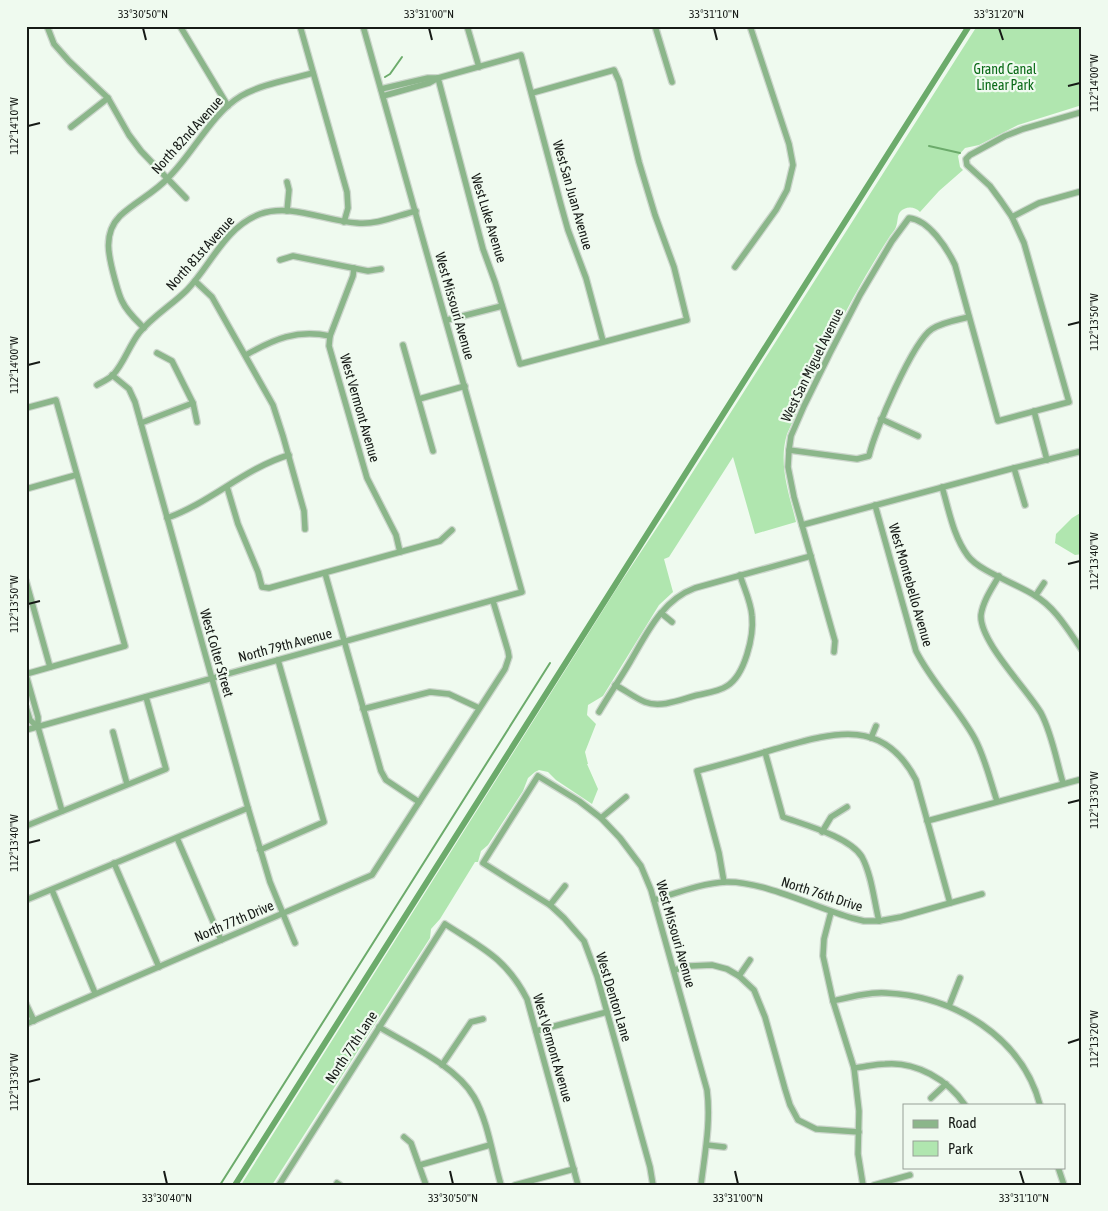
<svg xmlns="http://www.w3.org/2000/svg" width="1108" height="1211" font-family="'Asap Condensed',sans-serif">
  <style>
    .green { fill: #b0e6af }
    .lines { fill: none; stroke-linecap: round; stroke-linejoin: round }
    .stream { stroke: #6cab6b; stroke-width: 2 }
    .canal { stroke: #6cab6b; stroke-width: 6 }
    .street-casing { stroke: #ccd6cc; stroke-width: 8 }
    .street { stroke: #8bb68a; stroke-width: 5.5 }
    .ticks { fill: none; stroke: #161a16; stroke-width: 2 }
    .labels { text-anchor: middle; stroke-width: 4.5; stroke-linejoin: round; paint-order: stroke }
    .park-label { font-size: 14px; fill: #0a6a17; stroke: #effaef }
    .street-label { font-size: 14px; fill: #161a16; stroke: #effaef }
    .neatline { fill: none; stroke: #161a16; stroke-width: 2 }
    .ticks-label { font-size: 12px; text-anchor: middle; fill: #161a16 }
  </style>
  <rect width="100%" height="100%" fill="#effaef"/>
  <g class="green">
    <path d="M977,26H1082V105L1018,125L979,145L965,148L958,156L960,167L963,170L939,191L920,212C915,206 905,206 900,212C897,216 898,222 896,227C895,230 892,233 890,236C849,299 818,366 787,434C778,464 789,493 796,522L755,534L733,457L669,557L664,559L673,592L659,605L603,696L588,705L587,715L596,724L585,752L588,764H587L598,789L592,804L556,780L548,772L539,770L535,772L528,778L523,791L488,845L481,851L478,862H475L440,919L431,929L430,938L272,1185H241L617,588L666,514Z"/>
    <polygon points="1082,512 1082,554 1075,555 1055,543 1056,534 1072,518"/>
  </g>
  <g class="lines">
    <g class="stream">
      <polyline points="1021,28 1022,26"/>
      <polyline points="385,77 390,74 402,57"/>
      <polyline points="929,146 960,153"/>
      <polyline points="220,1185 550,663"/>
    </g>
    <polyline class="canal" points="235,1185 969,26"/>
    <g class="street-casing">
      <g id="street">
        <polyline points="47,26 54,44 69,61 108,98 129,135 141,151 186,198"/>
        <polyline points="180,26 228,106"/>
        <polyline points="300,26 347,192 348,208 344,222"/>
        <polyline points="467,26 479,67"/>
        <polyline points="655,26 672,82"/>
        <polyline points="438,78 483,249 495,282 520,364 687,320 674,267 655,215 639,162 619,81 614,70 532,93"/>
        <polyline points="381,89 428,78 436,78"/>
        <polyline points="383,96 429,83 438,78 521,55 561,205 568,230 586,278 603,341"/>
        <polyline points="71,127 108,98"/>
        <polyline points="287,211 289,190 287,182"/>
        <polyline points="1012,217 1039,203 1082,191"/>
        <polyline points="280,260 293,256 368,271 381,269"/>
        <polyline points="735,267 776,210 787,190 793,165 789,144 750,26"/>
        <polyline points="354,268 353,276 330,336 329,346 367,478 396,535 400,552"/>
        <polyline points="195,281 212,297 273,405 283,436 304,511 305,529"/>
        <polyline points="447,320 502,306"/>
        <path d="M144,328C136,320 127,312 122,301C119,295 117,287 115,280C109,258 102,234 120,216C135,202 154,193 168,178C193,154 211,114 241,96C262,84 289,80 313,73"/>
        <polyline points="403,345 433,451"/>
        <polyline points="157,353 172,361 193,403 197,422"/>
        <path d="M246,355C274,339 297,329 330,336"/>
        <polyline points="112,375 129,389 135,402 248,808 270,882 295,943"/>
        <path d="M97,385C102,382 109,379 113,375C124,363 129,346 139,333C153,316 172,305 187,290C211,265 225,227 260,214C291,203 325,221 357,223C377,225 396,216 416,211"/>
        <polyline points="419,399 465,386"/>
        <polyline points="26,408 56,400 125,646 26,674"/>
        <polyline points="1034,411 1047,460"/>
        <polyline points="881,419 918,436"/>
        <polyline points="141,423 193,403"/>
        <path d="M789,450L857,459L869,456C874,432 913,341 932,329C943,322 957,320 969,317"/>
        <polyline points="1014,468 1025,505"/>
        <polyline points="227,487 238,524 258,572 262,587 269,588 440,541 452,530"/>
        <path d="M942,487C949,510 953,536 968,556C979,571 1017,584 1034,595C1055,607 1068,630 1082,650"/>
        <polyline points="26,489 76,475"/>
        <path d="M875,505L916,651C932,683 958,708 975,739C985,758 990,780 997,801"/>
        <path d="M167,518C210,503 245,468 289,455"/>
        <polyline points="802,525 1014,468 1082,451"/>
        <polyline points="325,573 381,771 386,780 419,802"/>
        <path d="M999,576C992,588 983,601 981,615C979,641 1027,689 1041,713C1052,734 1056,759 1063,783"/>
        <polyline points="26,581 50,667"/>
        <polyline points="1036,595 1044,583"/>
        <polyline points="661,613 672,622"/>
        <path d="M834,652L835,641L794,497L788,467L789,450L791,436L804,406L830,353L860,295L892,241L909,218C929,220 947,248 955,265L998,421L1069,402L1024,243L1012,217L1001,201L990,186L967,165L966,159L970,155L1005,136L1023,129L1082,112"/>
        <polyline points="26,675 38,717 38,727 62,811"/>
        <path d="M615,685C625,690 635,698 645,702C660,708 680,700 694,696C705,693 718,692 727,686C745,675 754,636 752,616C751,602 744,588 740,575"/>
        <polyline points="26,707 30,720 38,727"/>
        <polyline points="363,709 430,692 449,694 479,708"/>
        <path d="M599,712C609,695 620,679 630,662C647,633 662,600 695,588L811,556"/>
        <polyline points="26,730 522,592 363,26"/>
        <polyline points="113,732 127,784"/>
        <polyline points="871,738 876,726"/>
        <path d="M765,752L783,817C805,825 850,837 862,857C872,876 874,901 879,921"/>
        <polyline points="601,818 626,797"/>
        <polyline points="927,821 1082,779"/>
        <polyline points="26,826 166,769 146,697"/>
        <polyline points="822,832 831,817 847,807"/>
        <polyline points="177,838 221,940"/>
        <polyline points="260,850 324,822 278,660"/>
        <polyline points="114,863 159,967"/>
        <path d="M724,882L719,853L697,771C723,764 749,757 775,749C832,733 883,716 916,780L950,903"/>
        <polyline points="52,890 95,993"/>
        <polyline points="26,900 248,808"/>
        <path d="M654,900C677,893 702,883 726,882C763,881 814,907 852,918L864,921H879L901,917L982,894"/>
        <polyline points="550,905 565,886"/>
        <polyline points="831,912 824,939 823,956 833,1001 854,1068 859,1111 858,1154 863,1185"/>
        <polyline points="674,970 690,966 712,965 727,969 739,976 754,990 765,1017 785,1089 790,1105 798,1120 816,1129 859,1132"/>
        <polyline points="739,976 750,960"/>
        <path d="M833,1001C850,997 869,992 886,993C954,996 1022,1037 1040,1105"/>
        <polyline points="26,1004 34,1021"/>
        <polyline points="949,1006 960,978"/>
        <polyline points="26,1024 372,875 505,669 509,657 508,651 493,601"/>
        <path d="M379,1027C409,1045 456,1066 474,1097C488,1121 493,1158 501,1185"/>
        <polyline points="536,1031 607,1012"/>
        <polyline points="442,1065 471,1022 483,1019"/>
        <path d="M854,1068C865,1067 875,1064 885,1064C916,1061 948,1080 965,1105"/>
        <polyline points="931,1098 946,1084"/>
        <polyline points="404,1137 411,1143 426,1185"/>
        <polyline points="707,1145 724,1147"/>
        <polyline points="420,1165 490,1145"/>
        <polyline points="1058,1167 1064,1185"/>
        <polyline points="337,1183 340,1185"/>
        <path d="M279,1185L445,924C482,948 506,958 527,999L578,1185"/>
        <polyline points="515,1185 574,1169"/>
        <path d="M653,1185L650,1167L597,976L584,941L564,918L550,905L483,863L538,776L579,801L601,818L620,838L641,866L651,890L707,1090C711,1122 705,1152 701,1185"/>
        <polyline points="874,1185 910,1175"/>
      </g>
    </g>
    <use href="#street" class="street"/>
  </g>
  <path class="ticks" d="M143,28L146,40M429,28L432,40M714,28L717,40M999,28L1003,40M1068,86L1080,83M28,126L40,123M1068,325L1080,322M28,365L40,362M1068,564L1080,561M28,604L40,601M1068,803L1080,800M28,843L40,840M1068,1043L1080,1039M28,1082L40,1079M164,1171L167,1184M450,1171L453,1184M735,1171L738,1184M1020,1171L1024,1184"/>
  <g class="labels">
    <g class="park-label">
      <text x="1005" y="74">Grand Canal<tspan x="1005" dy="16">Linear Park</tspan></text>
    </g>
    <g class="street-label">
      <text transform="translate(187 135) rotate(-48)" y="5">North 82nd Avenue</text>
      <text transform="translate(573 195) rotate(74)" y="5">West San Juan Avenue</text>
      <text transform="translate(489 218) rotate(73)" y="5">West Luke Avenue</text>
      <text transform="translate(200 253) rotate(-48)" y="5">North 81st Avenue</text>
      <text transform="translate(455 306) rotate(74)" y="5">West Missouri Avenue</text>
      <text transform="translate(812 365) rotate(-64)" y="5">West San Miguel Avenue</text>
      <text transform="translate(360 408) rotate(74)" y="5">West Vermont Avenue</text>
      <text transform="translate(911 585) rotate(74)" y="5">West Montebello Avenue</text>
      <text transform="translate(285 645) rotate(-15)" y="5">North 79th Avenue</text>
      <text transform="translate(217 653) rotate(74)" y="5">West Colter Street</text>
      <text transform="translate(822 894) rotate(18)" y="5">North 76th Drive</text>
      <text transform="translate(234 921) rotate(-23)" y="5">North 77th Drive</text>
      <text transform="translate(676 934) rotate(74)" y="5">West Missouri Avenue</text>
      <text transform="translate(614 997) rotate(73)" y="5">West Denton Lane</text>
      <text transform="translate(351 1047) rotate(-57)" y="5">North 77th Lane</text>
      <text transform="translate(553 1048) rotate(74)" y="5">West Vermont Avenue</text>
    </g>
  </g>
  <rect width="1108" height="1211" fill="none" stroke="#effaef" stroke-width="55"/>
  <rect x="903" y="1104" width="162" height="65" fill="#effaef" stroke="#98a098"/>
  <rect x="913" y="1120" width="25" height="8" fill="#8bb68a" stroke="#98a098"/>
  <text x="948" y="1128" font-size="15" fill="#161a16">Road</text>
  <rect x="913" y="1141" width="25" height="15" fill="#b0e6af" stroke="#98a098"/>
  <text x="948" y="1154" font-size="15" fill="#161a16">Park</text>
  <rect x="28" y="28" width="1052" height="1156" class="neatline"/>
  <g class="ticks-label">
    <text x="143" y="18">33°30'50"N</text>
    <text x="429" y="18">33°31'00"N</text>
    <text x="714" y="18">33°31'10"N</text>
    <text x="999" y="18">33°31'20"N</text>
    <text transform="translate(1094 83) rotate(-90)" y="4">112°14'00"W</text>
    <text transform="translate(14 126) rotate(-90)" y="4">112°14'10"W</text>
    <text transform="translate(1094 322) rotate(-90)" y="4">112°13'50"W</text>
    <text transform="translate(14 365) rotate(-90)" y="4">112°14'00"W</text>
    <text transform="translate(1094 561) rotate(-90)" y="4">112°13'40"W</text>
    <text transform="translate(14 604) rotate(-90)" y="4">112°13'50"W</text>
    <text transform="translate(1094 800) rotate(-90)" y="4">112°13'30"W</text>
    <text transform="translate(14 843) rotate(-90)" y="4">112°13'40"W</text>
    <text transform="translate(1094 1039) rotate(-90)" y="4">112°13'20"W</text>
    <text transform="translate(14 1082) rotate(-90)" y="4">112°13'30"W</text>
    <text x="167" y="1202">33°30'40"N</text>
    <text x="453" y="1202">33°30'50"N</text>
    <text x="738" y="1202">33°31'00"N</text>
    <text x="1024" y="1202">33°31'10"N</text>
  </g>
</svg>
